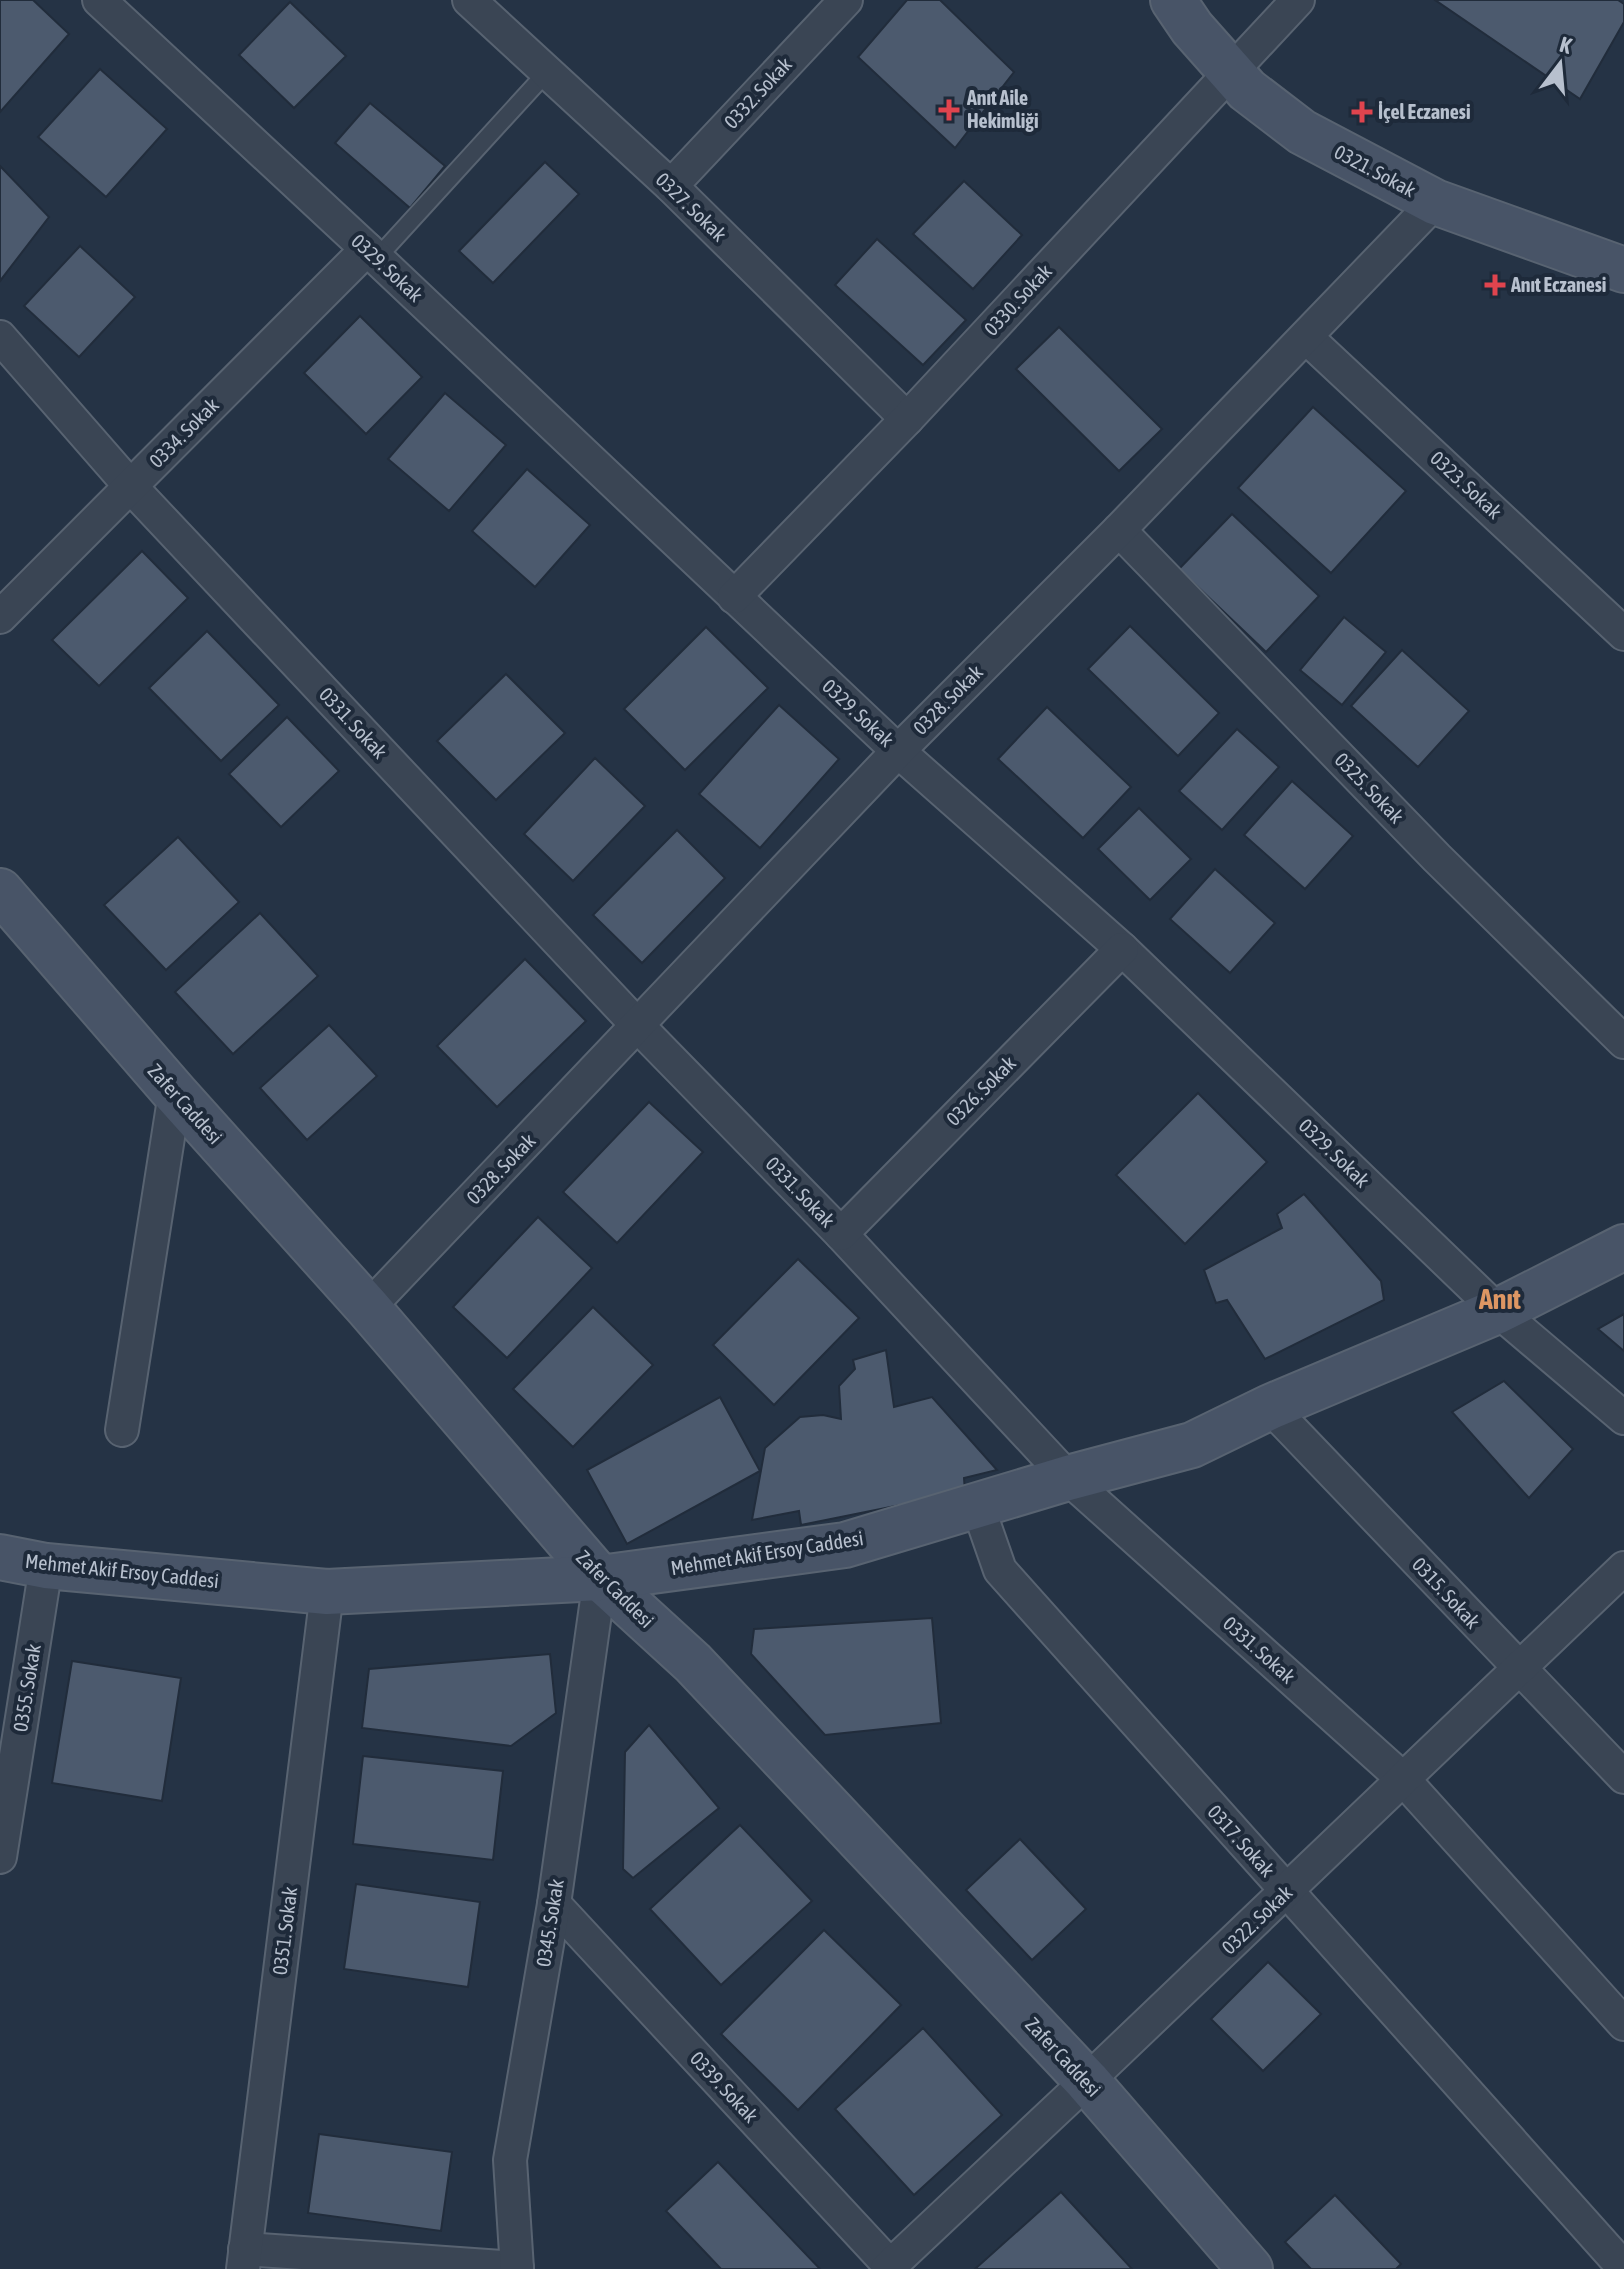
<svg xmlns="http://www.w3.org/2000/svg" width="1624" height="2269" font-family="'Asap Condensed',sans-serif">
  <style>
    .building { fill: #4c5a6e; stroke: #212c3b; stroke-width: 2 }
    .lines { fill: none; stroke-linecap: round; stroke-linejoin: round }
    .lane-casing { stroke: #586371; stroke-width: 20 }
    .street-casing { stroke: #586371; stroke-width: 36 }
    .secondary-casing { stroke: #586371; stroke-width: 48 }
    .lane { stroke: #3a4554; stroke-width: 16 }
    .street { stroke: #3a4554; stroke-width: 32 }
    .secondary { stroke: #485467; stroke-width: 44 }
    .health-dot { fill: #e0444e; stroke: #1e2a3a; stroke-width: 3 }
    .labels { text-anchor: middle; stroke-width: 8; stroke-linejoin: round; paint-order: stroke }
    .street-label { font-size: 20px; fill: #b7c0ce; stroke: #1e2a3a }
    .poi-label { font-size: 20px; font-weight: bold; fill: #b7c0ce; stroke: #1e2a3a; text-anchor: start }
    .district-label { font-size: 28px; font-weight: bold; fill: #dd9663; stroke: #1e2a3a }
  </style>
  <rect width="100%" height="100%" fill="#253345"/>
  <g class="building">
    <polygon points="0,0 33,0 69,34 0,112"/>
    <polygon points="907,0 940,0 1014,72 955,148 858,57"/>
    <polygon points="1435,0 1618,0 1624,4 1624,22 1580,99"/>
    <polygon points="290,2 346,56 294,108 239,55"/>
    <polygon points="100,69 167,129 106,197 38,137"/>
    <polygon points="370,103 445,166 410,208 335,143"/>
    <polygon points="545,162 579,194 493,283 459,251"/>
    <polygon points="0,166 49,217 0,281"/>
    <polygon points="964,181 1022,235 973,289 913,234"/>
    <polygon points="877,239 966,320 923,365 835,285"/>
    <polygon points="80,246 135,297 79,357 24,306"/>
    <polygon points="360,316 422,377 366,434 304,373"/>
    <polygon points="1059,327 1162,429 1119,471 1016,369"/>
    <polygon points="445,393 506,445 449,511 388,459"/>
    <polygon points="1313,407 1406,491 1331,573 1238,488"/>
    <polygon points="527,469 590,525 535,587 472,531"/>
    <polygon points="1232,514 1319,596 1266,652 1179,569"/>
    <polygon points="142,551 188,598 99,686 52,640"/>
    <polygon points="1344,617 1386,652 1342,705 1300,670"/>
    <polygon points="1130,626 1219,713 1178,756 1088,669"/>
    <polygon points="706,627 768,688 685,770 624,709"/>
    <polygon points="207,631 279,705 221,761 149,688"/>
    <polygon points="1402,650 1469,711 1418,767 1351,706"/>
    <polygon points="506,674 565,733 496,800 437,741"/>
    <polygon points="779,705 839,759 760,848 699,794"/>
    <polygon points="1047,707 1131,787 1083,838 998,759"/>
    <polygon points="287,717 339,771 281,827 229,774"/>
    <polygon points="1237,729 1279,767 1222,830 1179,791"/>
    <polygon points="595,758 645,806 573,881 524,834"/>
    <polygon points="1292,781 1353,836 1305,889 1244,835"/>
    <polygon points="1139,808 1191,859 1150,900 1098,849"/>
    <polygon points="677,830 725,878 642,963 593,915"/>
    <polygon points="178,837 239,902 166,970 104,905"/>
    <polygon points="1215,869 1275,923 1230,973 1170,919"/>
    <polygon points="260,913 318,976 233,1054 175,992"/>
    <polygon points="525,959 586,1021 497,1107 437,1046"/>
    <polygon points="329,1025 377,1076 307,1140 260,1088"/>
    <polygon points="1198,1093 1267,1162 1185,1244 1116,1175"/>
    <polygon points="649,1102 703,1152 617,1243 563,1192"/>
    <polygon points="1304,1194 1381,1281 1384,1300 1265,1359 1227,1300 1216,1303 1204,1270 1282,1228 1277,1214"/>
    <polygon points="538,1217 592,1268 507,1358 453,1307"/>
    <polygon points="798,1259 859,1318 774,1405 713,1345"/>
    <polygon points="593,1307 653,1365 573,1447 513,1389"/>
    <polygon points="1624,1314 1624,1351 1598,1329"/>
    <polygon points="886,1350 894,1407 932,1397 997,1470 964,1478 965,1492 801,1525 799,1511 752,1520 765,1448 800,1417 823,1415 841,1419 839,1386 855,1369 853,1360"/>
    <polygon points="1504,1381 1573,1449 1529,1498 1452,1412"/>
    <polygon points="720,1397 760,1471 627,1544 587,1470"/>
    <polygon points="932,1618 941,1723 825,1735 751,1654 754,1629"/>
    <polygon points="550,1654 556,1713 511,1746 362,1728 369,1669"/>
    <polygon points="72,1661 181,1678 162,1801 52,1783"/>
    <polygon points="649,1725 719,1808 633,1878 623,1869 625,1752"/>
    <polygon points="363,1756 503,1771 493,1860 353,1844"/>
    <polygon points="740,1825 812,1901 721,1985 650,1909"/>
    <polygon points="1020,1839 1086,1909 1032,1960 966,1890"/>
    <polygon points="356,1884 480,1902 468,1987 344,1969"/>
    <polygon points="824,1930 901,2005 798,2110 721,2034"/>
    <polygon points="1268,1962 1321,2014 1263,2071 1211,2019"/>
    <polygon points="923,2028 1002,2115 914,2195 835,2109"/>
    <polygon points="319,2134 452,2152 441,2231 308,2213"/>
    <polygon points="718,2162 820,2269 721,2269 666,2211"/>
    <polygon points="1061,2192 1132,2269 975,2269"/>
    <polygon points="1335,2195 1401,2264 1396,2269 1311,2269 1285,2242"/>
  </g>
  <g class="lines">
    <g class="lane-casing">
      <polyline id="lane" points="377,258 547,72"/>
    </g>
    <g class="street-casing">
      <g id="street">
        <polyline points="99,0 367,249 898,751 1122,949 1498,1311 1624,1418"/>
        <polyline points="469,0 671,186 907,419"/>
        <polyline points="671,186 846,0"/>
        <polyline points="0,337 131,487 638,1026 841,1234 1068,1478 1403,1779 1624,2024"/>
        <polyline points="1306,337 1624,634"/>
        <polyline points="1119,530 1437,858 1624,1042"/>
        <polyline points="734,597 907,419 1298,0"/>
        <polyline points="0,617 367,249"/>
        <polyline points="841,1234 1122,949"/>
        <polyline points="368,1308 898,751 1119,530 1435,202"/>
        <polyline points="1270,1407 1624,1777"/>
        <polyline points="122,1430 175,1093"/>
        <polyline points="978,1507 1000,1570 1624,2268"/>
        <polyline points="0,1857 46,1566"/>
        <polyline points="554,1904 893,2269"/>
        <polyline points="245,2249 517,2268"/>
        <polyline points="243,2269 327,1592"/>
        <polyline points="517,2269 510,2160 554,1904 600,1578"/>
        <polyline points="887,2269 1087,2081 1624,1568"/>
      </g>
    </g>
    <g class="secondary-casing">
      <g id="secondary">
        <polyline points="1173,0 1192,28 1247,90 1302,132 1435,202 1624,270"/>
        <polyline points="0,891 175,1093 368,1308 600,1578 693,1663 1087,2081 1250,2269"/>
        <polyline points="0,1557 46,1566 327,1592 600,1578 845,1545 1068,1478 1192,1445 1270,1407 1498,1311 1624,1247"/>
      </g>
    </g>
    <use href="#lane" class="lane"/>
    <use href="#street" class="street"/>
    <use href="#secondary" class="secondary"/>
  </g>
  <g class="health-dot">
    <path d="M945 98h8v8h8v8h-8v8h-8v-8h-8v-8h8z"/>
    <path d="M1358 100h8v8h8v8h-8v8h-8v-8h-8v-8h8z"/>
    <path d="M1491 273h8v8h8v8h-8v8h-8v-8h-8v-8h8z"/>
  </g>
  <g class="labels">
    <g class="street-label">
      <text transform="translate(758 93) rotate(-47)" y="7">0332. Sokak</text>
      <text transform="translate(1375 171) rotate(28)" y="7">0321. Sokak</text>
      <text transform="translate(691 207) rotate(44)" y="7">0327. Sokak</text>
      <text transform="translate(387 268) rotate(43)" y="7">0329. Sokak</text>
      <text transform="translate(1018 300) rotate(-47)" y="7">0330. Sokak</text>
      <text transform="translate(184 433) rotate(-45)" y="7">0334. Sokak</text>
      <text transform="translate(1466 485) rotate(43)" y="7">0323. Sokak</text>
      <text transform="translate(948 700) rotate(-45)" y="7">0328. Sokak</text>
      <text transform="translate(858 713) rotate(43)" y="7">0329. Sokak</text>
      <text transform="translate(353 723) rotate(47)" y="7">0331. Sokak</text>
      <text transform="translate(1369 788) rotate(46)" y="7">0325. Sokak</text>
      <text transform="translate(981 1091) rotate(-45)" y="7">0326. Sokak</text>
      <text transform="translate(185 1104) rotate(48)" y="7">Zafer Caddesi</text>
      <text transform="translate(1334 1153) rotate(44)" y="7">0329. Sokak</text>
      <text transform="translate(501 1169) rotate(-46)" y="7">0328. Sokak</text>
      <text transform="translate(800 1192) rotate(46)" y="7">0331. Sokak</text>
      <text transform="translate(767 1553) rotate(-9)" y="7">Mehmet Akif Ersoy Caddesi</text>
      <text transform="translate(122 1571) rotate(6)" y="7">Mehmet Akif Ersoy Caddesi</text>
      <text transform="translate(615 1589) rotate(45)" y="7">Zafer Caddesi</text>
      <text transform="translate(1446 1593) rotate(47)" y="7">0315. Sokak</text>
      <text transform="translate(1259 1650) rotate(42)" y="7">0331. Sokak</text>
      <text transform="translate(27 1688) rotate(-81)" y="7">0355. Sokak</text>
      <text transform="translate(1241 1841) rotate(48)" y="7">0317. Sokak</text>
      <text transform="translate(1257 1920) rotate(-44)" y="7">0322. Sokak</text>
      <text transform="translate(550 1923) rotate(-81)" y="7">0345. Sokak</text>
      <text transform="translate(285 1931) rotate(-83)" y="7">0351. Sokak</text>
      <text transform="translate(1063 2057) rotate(47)" y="7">Zafer Caddesi</text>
      <text transform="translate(724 2087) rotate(47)" y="7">0339. Sokak</text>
    </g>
    <g class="poi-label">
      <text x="967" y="105">Anıt Aile<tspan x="967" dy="23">Hekimliği</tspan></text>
      <text x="1378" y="119">İçel Eczanesi</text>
      <text x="1511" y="292">Anıt Eczanesi</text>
    </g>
    <g class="district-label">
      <text x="1500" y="1309">Anıt</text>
    </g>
  </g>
  <g transform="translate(1560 64) rotate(16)" stroke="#1e2a3a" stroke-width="6" paint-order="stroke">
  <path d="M0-6L14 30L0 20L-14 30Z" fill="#b7c0ce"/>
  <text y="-12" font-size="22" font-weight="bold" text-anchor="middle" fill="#b7c0ce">K</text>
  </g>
</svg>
